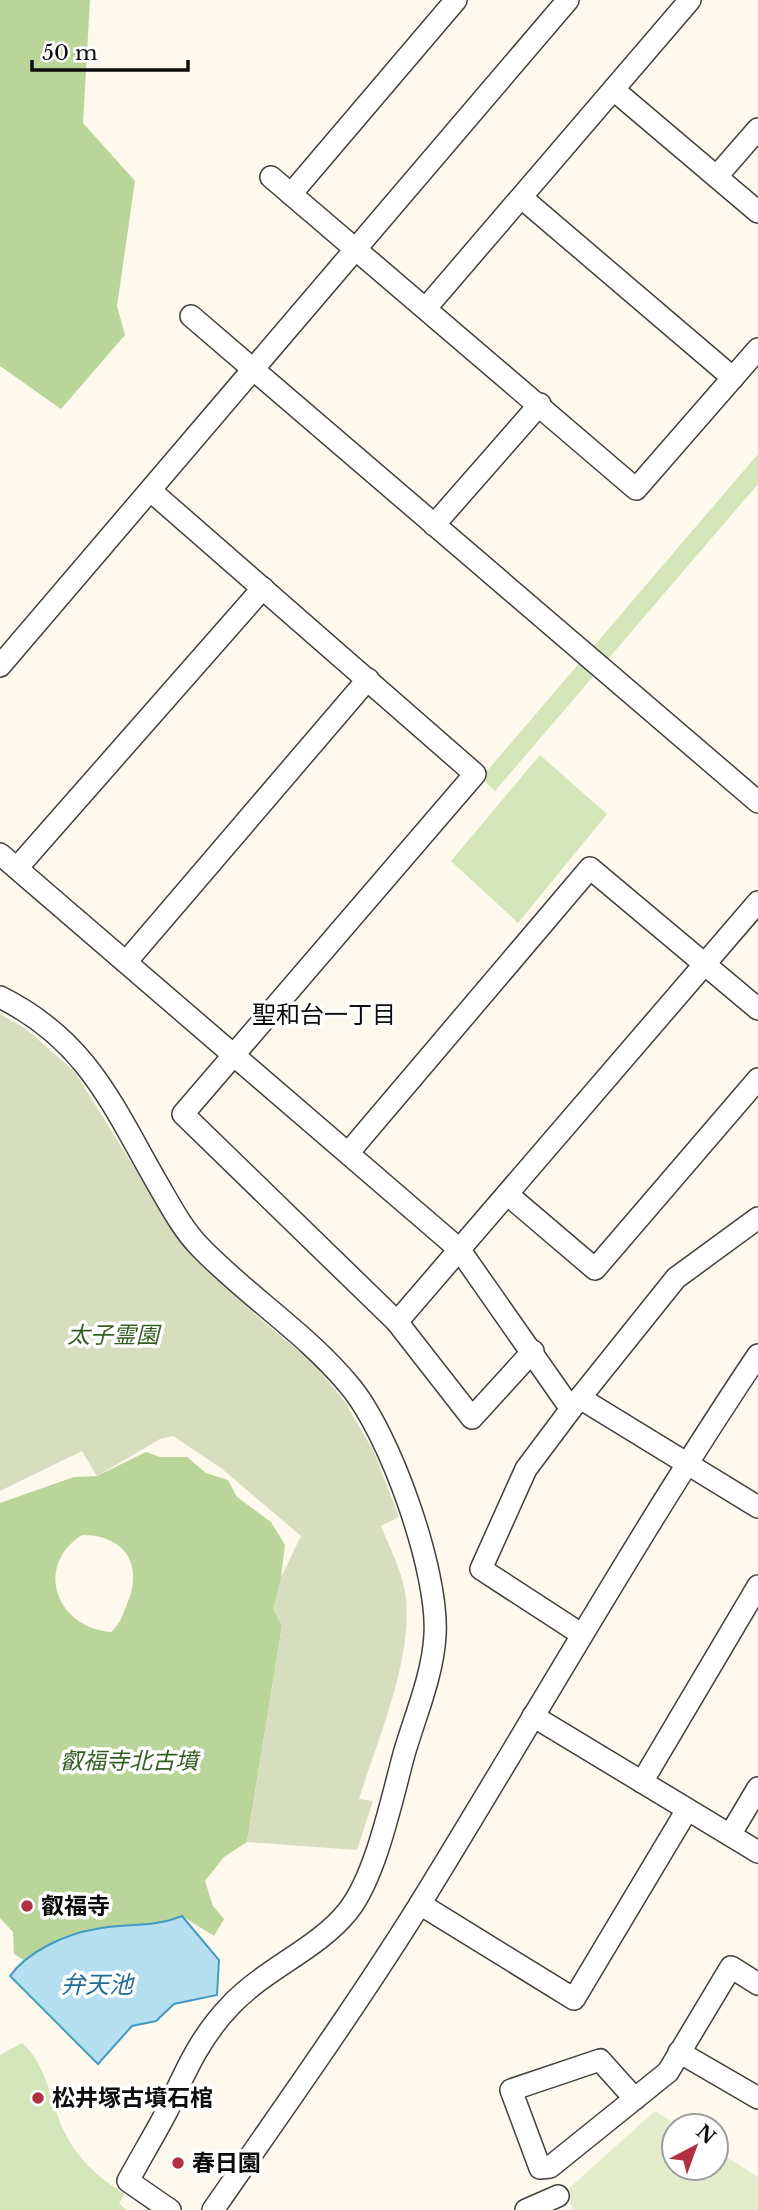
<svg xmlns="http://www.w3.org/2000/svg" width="758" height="2210" font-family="'Libre Baskerville','Noto Sans JP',serif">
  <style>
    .green { fill: #d4e5ba }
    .forest { fill: #bad59a; fill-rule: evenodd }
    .cemetery { fill: #d7dec0 }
    .pitch { fill: #e4edcb }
    .water { fill: #b6e0f1; stroke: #439bc2; stroke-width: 2 }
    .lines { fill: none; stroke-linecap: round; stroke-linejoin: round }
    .minor-casing { stroke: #404040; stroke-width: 24 }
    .minor { stroke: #fff; stroke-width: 21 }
    .poi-dot { fill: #b13041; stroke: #fff; stroke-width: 2.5 }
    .labels { text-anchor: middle; stroke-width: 7; stroke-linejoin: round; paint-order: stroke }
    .park-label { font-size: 23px; font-style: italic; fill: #345f22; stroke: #fff }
    .poi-label { font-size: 23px; font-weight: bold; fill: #0d0d0d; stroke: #fff; text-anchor: start }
    .neighbourhood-label { font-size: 24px; fill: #0d0d0d; stroke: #fff }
    .water-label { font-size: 24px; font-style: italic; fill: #206c94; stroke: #fff }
  </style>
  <rect width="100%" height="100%" fill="#fef9ed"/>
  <g class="green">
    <polygon points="758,454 758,484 495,791 481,778"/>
    <polygon points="540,755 607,814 518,923 451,861"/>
    <path d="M22,2043C45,2063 49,2094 60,2122C74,2156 94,2175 125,2194L119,2203L126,2210H0V2055Z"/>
  </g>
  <g class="forest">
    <polygon points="0,0 90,0 83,123 135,181 117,306 125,335 61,409 0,366"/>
    <path d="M146,1452L160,1457H187L206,1473L228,1480L237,1497L271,1522L285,1545L281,1577L282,1626L247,1842L224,1857L205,1881L213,1906L224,1919L214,1936L182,1916L143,1927L95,1929L24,1960L14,1954L13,1932L0,1918V1503L74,1477L97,1476ZM82,1535C125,1535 144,1565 127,1604C122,1616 121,1623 111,1632C57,1628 33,1567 82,1535Z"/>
  </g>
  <path class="cemetery" d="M0,1014L25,1028L75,1072L181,1243L257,1316L315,1365L345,1402L374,1452L399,1517L381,1526C389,1546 401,1569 405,1591C415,1655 378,1738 359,1799L373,1801L357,1850L247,1842L282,1626L273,1609L281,1577L301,1536L221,1468L173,1436L160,1439L97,1476L82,1451L0,1491Z"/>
  <polygon class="pitch" points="655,2111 678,2126 674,2126 674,2168 716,2168 716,2150 758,2177 758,2210 573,2210 566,2191"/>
  <path class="water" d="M182,1916L219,1960L217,1995L174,2004L156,2021L132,2026L98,2064L10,1976C28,1951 66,1934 96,1929C126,1923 153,1928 182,1916Z"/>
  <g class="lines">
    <g class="minor-casing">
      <g id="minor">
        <polyline points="614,90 758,212"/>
        <polyline points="717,176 758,129"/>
        <polyline points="271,177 636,489 758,349"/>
        <polyline points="291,194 456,0"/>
        <polyline points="522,198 733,378"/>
        <polyline points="426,308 690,0"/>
        <polyline points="191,316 758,802"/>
        <polyline points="151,491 475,774 183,1114 397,1322 472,1418 533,1351"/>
        <polyline points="434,525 540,404"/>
        <polyline points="0,666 568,0"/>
        <polyline points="0,854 459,1249 571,1409"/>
        <polyline points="17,868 263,588"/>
        <polyline points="126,962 368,679"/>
        <path d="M0,997C86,1040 111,1102 156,1181C169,1203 182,1229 200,1247C247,1296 306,1333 349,1385C390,1433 439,1572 435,1635C433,1675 415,1716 404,1754C392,1798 376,1876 348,1911C318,1949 264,1969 230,2006C200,2037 185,2072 167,2111C155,2134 141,2157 128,2181L170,2210"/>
        <polyline points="349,1152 590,868 758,1009"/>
        <polyline points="507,1194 595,1269 758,1079"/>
        <polyline points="397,1322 758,902"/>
        <polyline points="580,1398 758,1507"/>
        <polyline points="581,1634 481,1569 526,1469 571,1409 676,1278 758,1218"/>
        <polyline points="533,1716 758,1852"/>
        <polyline points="642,1782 758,1586"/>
        <polyline points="730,1835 758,1788"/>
        <polyline points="420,1904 574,1999 687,1810"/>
        <polyline points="679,2052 758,2098"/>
        <polyline points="635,2099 600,2060 511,2090 540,2168 550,2167 668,2072 731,1967 758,1984"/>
        <path d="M213,2210C283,2109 355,2008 420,1904C533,1721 638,1534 758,1355"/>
        <polyline points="526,2210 558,2196"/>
      </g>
    </g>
    <use href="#minor" class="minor"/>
  </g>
  <g class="poi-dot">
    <circle cx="27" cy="1906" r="7"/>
    <circle cx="38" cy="2098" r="7"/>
    <circle cx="178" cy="2163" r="7"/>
  </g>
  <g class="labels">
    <g class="park-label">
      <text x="113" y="1343">太子霊園</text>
      <text x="129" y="1769">叡福寺北古墳</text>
    </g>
    <g class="poi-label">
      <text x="41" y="1914">叡福寺</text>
      <text x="52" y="2106">松井塚古墳石棺</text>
      <text x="192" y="2171">春日園</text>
    </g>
    <g class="neighbourhood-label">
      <text x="324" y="1023">聖和台一丁目</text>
    </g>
    <g class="water-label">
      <text x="97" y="1993">弁天池</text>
    </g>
  </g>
  <g transform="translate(695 2147) rotate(41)"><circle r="33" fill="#ffffff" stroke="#9e9e9e" stroke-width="2"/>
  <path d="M0-5L12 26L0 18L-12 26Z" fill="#b13041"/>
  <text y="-10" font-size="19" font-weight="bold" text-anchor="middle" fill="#0d0d0d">N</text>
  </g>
  <path d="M32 60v10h156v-10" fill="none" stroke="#0d0d0d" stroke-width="3.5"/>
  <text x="42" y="60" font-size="21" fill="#0d0d0d" stroke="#ffffff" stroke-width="5" paint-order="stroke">50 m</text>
</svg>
